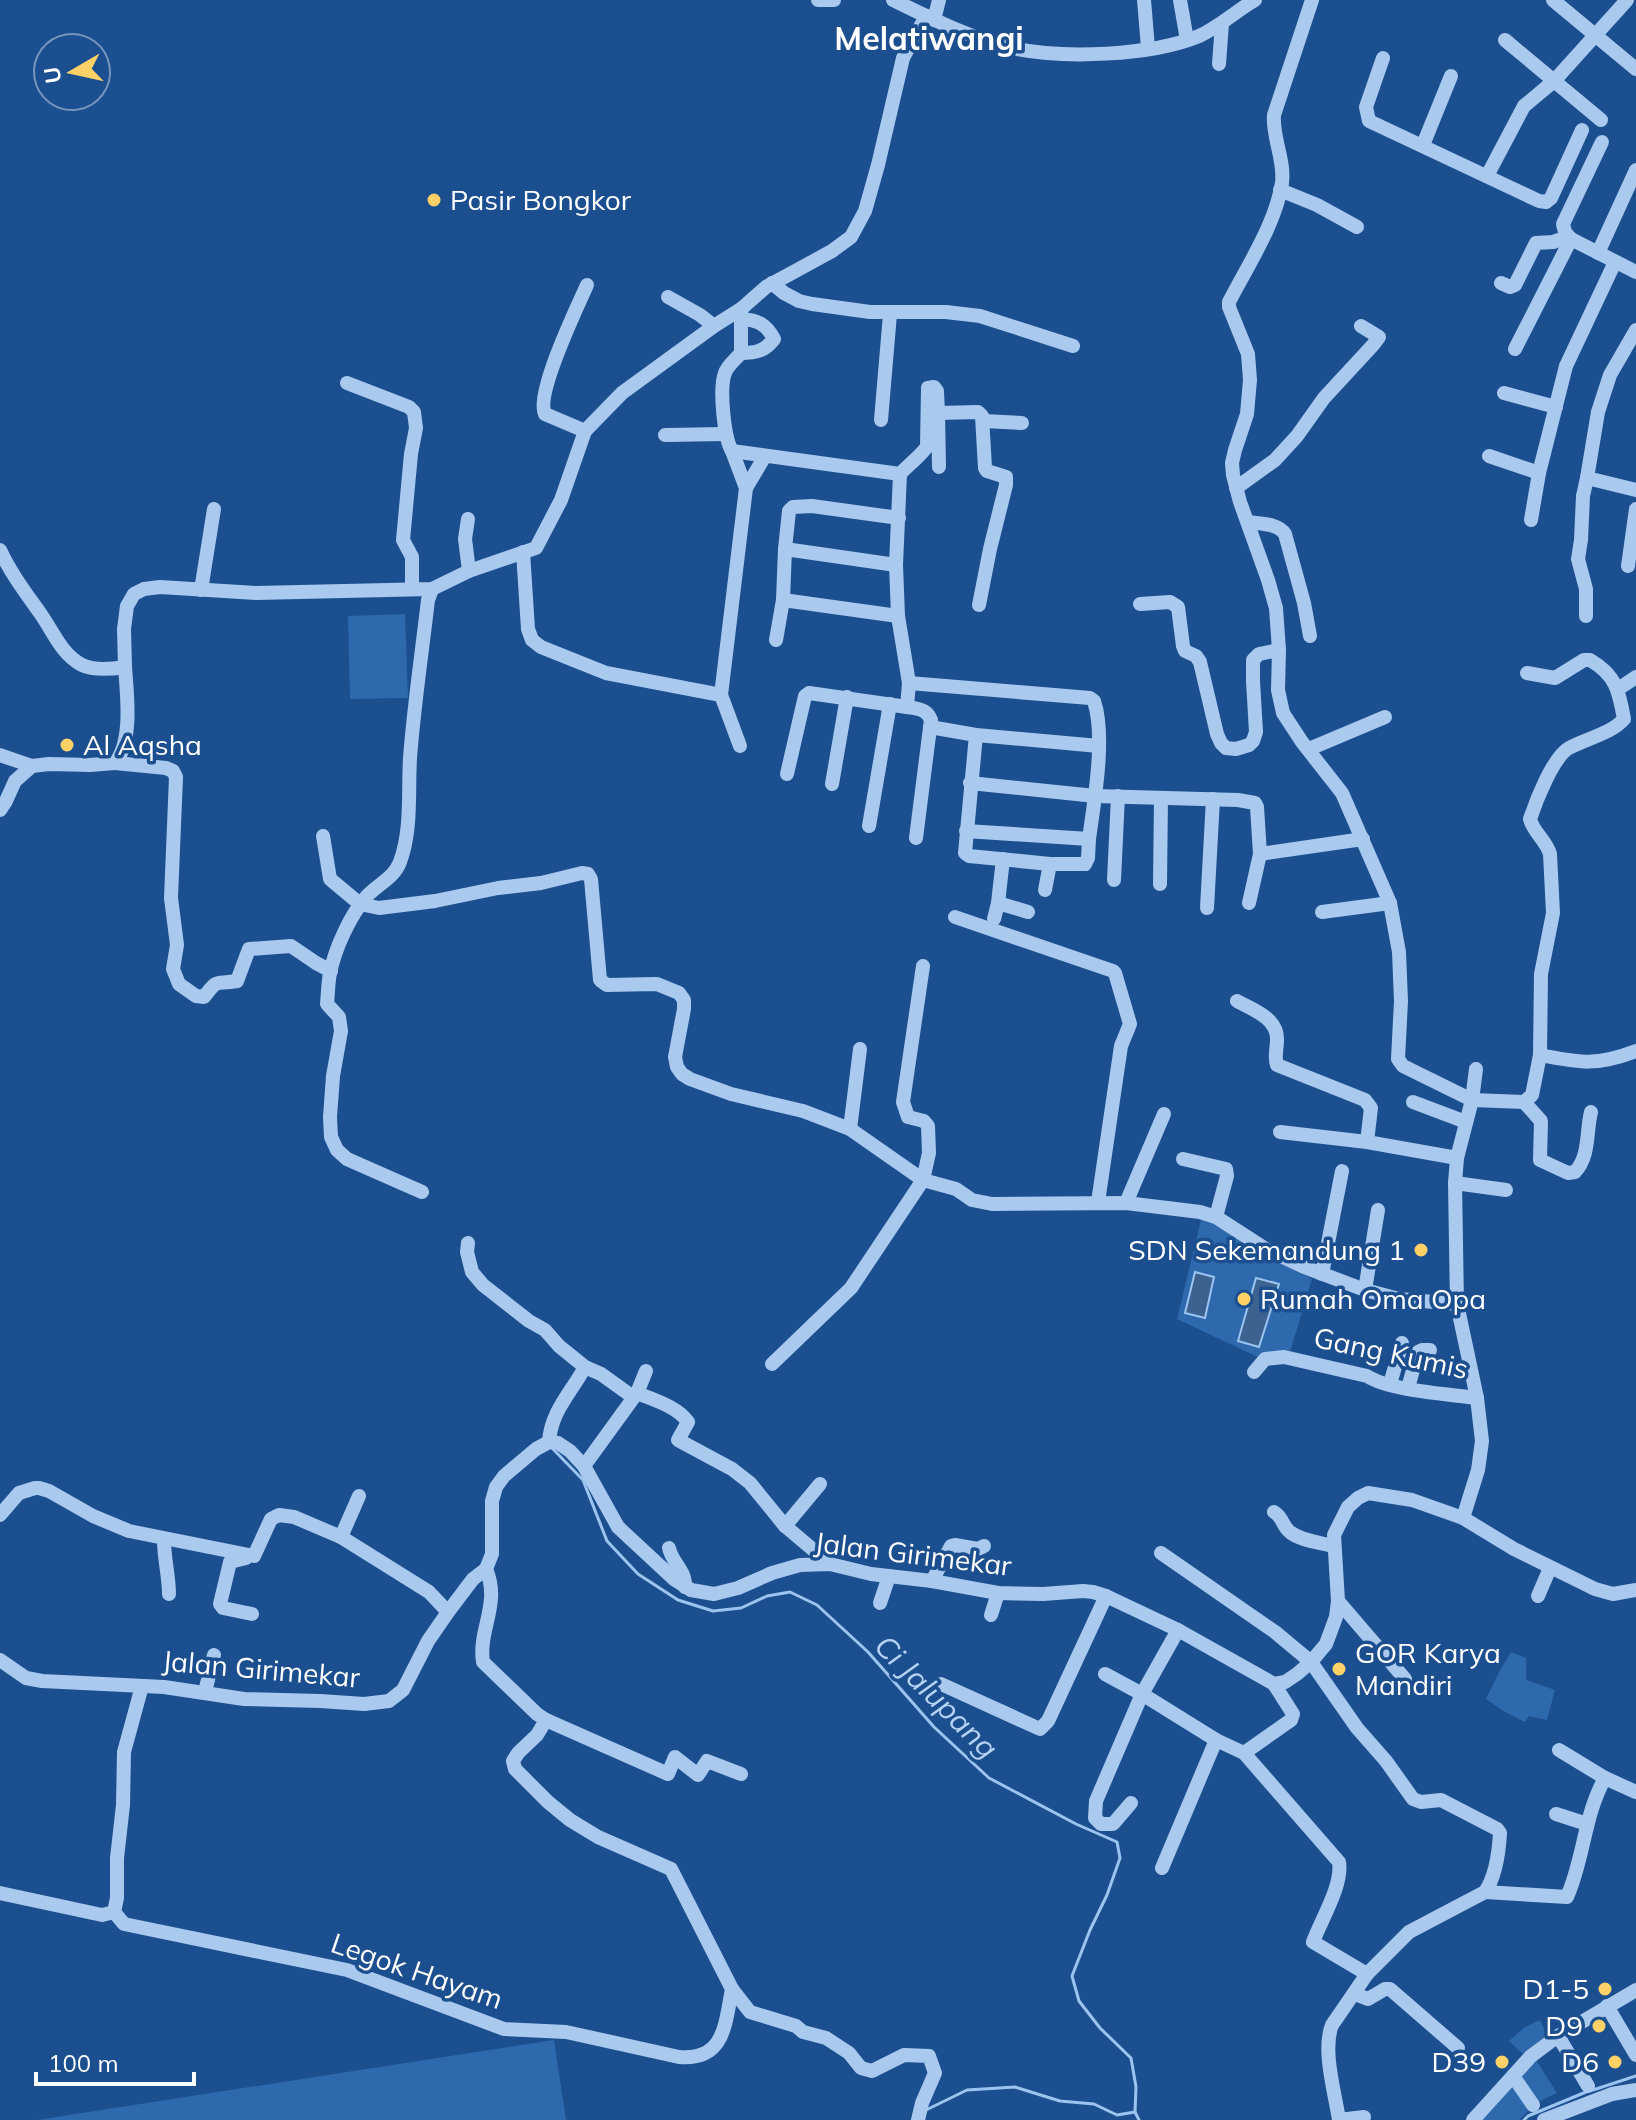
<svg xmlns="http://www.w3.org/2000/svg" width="1636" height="2120" font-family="Mulish,sans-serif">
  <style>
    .green { fill: #2e69ad }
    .water { fill: #3c6290; stroke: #9cc4f0; stroke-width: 2 }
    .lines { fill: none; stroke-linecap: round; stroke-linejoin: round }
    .stream { stroke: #9cc4f0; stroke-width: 3 }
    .minor { stroke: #a9c9ee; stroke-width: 14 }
    .poi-dot { fill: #ffd166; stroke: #1b4f8f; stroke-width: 3 }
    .labels { text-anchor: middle; stroke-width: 7; stroke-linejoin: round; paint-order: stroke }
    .poi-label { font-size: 28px; fill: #fff; stroke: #1b4f8f; text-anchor: end }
    .street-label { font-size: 28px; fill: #fff; stroke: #1b4f8f }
    .water-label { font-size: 30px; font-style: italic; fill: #b5d3f5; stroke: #1b4f8f }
    .quarter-label { font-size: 32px; font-weight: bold; fill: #fff; stroke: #1b4f8f }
  </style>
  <rect width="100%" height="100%" fill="#1b4f8f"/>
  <g class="green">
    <polygon points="405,614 408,698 350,699 348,616"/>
    <polygon points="1202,1216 1246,1245 1312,1279 1290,1352 1262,1359 1177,1319"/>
    <polygon points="1511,1652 1526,1658 1526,1680 1555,1690 1547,1720 1529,1716 1525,1722 1505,1712 1486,1699 1499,1672"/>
    <polygon points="1540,2020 1547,2035 1523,2054 1509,2041 1525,2027"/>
    <polygon points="554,2040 566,2120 37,2120"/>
    <polygon points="1536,2060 1557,2093 1536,2103 1521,2076"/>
    <polygon points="1512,2086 1529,2110 1519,2120 1480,2120"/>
  </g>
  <g class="water">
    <polygon points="1195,1272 1214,1277 1205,1318 1185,1313"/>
    <polygon points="1256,1278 1279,1284 1259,1347 1238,1341"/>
  </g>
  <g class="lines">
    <g class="stream">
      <polyline points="551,1447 583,1480 607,1541 638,1574 678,1600 713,1611 741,1608 767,1596 790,1592 817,1605 868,1652 934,1727 989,1778 1076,1824 1117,1842 1120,1858 1107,1895 1090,1930 1072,1976 1079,2001 1100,2028 1131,2058 1136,2087 1135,2112 1139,2120"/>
      <polyline points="1593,2090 1636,2076"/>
      <polyline points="926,2110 967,2090 1015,2087 1060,2101 1094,2104 1117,2115 1135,2112"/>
      <polyline points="1524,2120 1528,2116 1586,2092"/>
    </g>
    <g class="minor">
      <polyline points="818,0 834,0"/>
      <path d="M893,0C930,18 972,39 1012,48C1063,59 1151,56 1199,36C1219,27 1236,11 1255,0"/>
      <polyline points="1144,0 1148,48"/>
      <polyline points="1180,0 1187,40"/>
      <path d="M1312,0L1274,115C1272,137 1285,160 1282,183C1275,225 1248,265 1229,302V307L1248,354L1250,380L1247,414L1235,450L1232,463L1233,475L1240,502L1268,580L1276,608L1279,650L1278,690L1283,713L1302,742L1342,793L1390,903L1399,952L1401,1001L1398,1059L1403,1066L1472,1100L1524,1102L1532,1095L1540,1055C1580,1063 1597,1066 1636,1051"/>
      <polyline points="1553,0 1636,69"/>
      <polyline points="934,20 939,0"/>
      <polyline points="1505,40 1601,120"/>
      <polyline points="1383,58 1366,107 1369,121 1539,201 1546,202 1551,198 1582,130"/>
      <polyline points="1219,64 1222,23"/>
      <polyline points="1423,145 1451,76"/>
      <polyline points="1487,176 1524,106 1554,81 1627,0"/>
      <polyline points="1280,190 1317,205 1357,227"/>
      <polyline points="1571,239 1565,232 1563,224 1602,142"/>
      <polyline points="1598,253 1636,170"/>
      <polyline points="772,283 784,293 799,301 812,304 870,312 946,312 980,316 1073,346"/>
      <polyline points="1501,283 1510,287 1515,285 1536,243 1553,242 1568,237"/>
      <polyline points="668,297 700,315 714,326"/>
      <path d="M741,309V353C736,359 727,366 725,373C719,388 724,438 732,451L900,474L896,565L898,616L909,683L907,707L809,693L805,696L787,774"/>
      <polyline points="1636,330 1610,375 1598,412 1587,478 1636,490"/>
      <polyline points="1515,349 1571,239 1636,272"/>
      <path d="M741,353C756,353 765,351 774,339C767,325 758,320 742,319"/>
      <polyline points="347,383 409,407 414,412 416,428 411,454 403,540 412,557 412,589"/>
      <polyline points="1504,393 1556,407"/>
      <polyline points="938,413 939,467"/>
      <polyline points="881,420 890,314"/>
      <polyline points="984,421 1022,423"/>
      <path d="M585,431L545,414C535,394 577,308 587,285"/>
      <polyline points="665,435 725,434"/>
      <polyline points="732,451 746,488 765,456"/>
      <polyline points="1489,456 1539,473"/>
      <path d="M900,474C907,466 924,453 927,446L928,388L934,387L937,391L938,413L978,412L982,416L985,468L987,471L1006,477V485L990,549L979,605"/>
      <polyline points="1236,488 1275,460 1297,436 1324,398 1373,345 1379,337 1361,326"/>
      <polyline points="468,519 465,539 469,571"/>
      <polyline points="1531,520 1539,473 1566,366 1615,262"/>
      <path d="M1248,522C1260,524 1278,523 1285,534L1304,603L1310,636"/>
      <polyline points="785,549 896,565"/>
      <path d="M0,550C10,572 25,592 40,613C53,631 61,654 82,665C94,671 112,669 125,667L124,629L127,606L134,594L144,589L160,587L256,593L432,589L469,571L536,548L561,500L585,431L622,393L714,326L741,309L766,287L832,251L851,237L865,211L878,165L903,58L926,16"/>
      <polyline points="523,552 528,629 532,640 541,647 606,673 721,695 746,488"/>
      <polyline points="1628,566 1636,509"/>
      <polyline points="201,590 214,509"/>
      <polyline points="783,600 898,616"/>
      <polyline points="1140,604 1170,602 1178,607 1183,646 1185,651 1196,656 1200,662 1217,734 1221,743 1226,748 1236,749 1249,745 1253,741 1256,732 1253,681 1253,660 1259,654 1279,650"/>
      <polyline points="1586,616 1586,589 1578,559 1581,540 1583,496 1587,478"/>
      <polyline points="776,640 783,600 785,549 789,511 793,507 812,506 899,518"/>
      <path d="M1527,673L1555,678L1584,660H1590C1616,675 1619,691 1624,719C1611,734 1587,738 1569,748C1553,757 1536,801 1530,819C1533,832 1546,840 1550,854L1553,913L1541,974L1540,1055"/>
      <path d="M909,683L1090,698L1094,701C1106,737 1094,802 1089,839L966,831"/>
      <polyline points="1618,689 1636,677"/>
      <polyline points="721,695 740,746"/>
      <path d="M907,707C918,709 927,709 931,720L916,838"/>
      <polyline points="930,727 976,735 1099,746"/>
      <polyline points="976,735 965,853 969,856 1050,864 1085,864 1088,858 1089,839"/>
      <polyline points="1309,749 1385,717"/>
      <path d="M0,755L32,766L49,764L90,765L115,763C133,741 127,695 125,667"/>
      <path d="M115,763L166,768L173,771L176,777L171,898L177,945L173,969L179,984L196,996L204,997C219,977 215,985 237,981L249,949L291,946L316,963L331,971"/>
      <polyline points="970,783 1095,796 1238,800 1255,803 1257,807 1260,854 1249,903"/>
      <polyline points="832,784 847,697"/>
      <polyline points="0,810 6,801 15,781 32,766"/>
      <polyline points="869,826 890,704"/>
      <polyline points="323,836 330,879 360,904 379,908 435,901 498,888 541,883 582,873 588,874 591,879 600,980 607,985 657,984 679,993 684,1000 684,1009 675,1057 677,1067 682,1074 690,1079 731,1094 803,1111 850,1129 923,1180 956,1189 972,1200 992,1204 1126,1203 1200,1212 1216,1217 1264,1248 1304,1267 1365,1290 1399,1299 1457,1304"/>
      <polyline points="1260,854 1363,839"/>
      <polyline points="1114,880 1118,796"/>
      <polyline points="1160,884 1161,798"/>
      <polyline points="1045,890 1050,864"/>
      <polyline points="998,903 1028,912"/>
      <polyline points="1207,908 1213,799"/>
      <polyline points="1322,912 1390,903"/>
      <polyline points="955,917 1113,971 1115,973 1130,1024 1121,1046 1098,1202"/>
      <polyline points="994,919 998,903 1003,859"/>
      <path d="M1237,1001C1253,1010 1278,1018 1277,1040C1277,1049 1274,1057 1277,1065L1365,1100L1371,1108L1367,1142L1457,1158"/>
      <polyline points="1413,1102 1466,1122"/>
      <path d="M1524,1102L1541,1121L1540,1160L1568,1173L1575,1172C1590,1156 1586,1132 1591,1112"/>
      <polyline points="850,1129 860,1049"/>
      <polyline points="1280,1132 1367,1142"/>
      <polyline points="1183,1159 1226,1169 1227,1176 1216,1217"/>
      <polyline points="1455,1183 1506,1190"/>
      <path d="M422,1192L347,1159L337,1150L331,1137L330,1117L333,1076L341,1031L339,1017L327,1004C328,994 328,983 330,973C335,949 350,915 367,896C378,884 394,878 400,862C412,830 408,792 410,758C414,705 422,652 428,600L432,589"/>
      <polyline points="1126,1203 1164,1114"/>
      <polyline points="468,1243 467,1252 472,1272 483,1285 529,1321 545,1330 559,1346 585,1367 601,1374 633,1397"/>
      <polyline points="1322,1274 1342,1171"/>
      <polyline points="1365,1290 1378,1210"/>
      <polyline points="772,1364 851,1288 923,1180 929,1153 928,1126 924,1121 908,1117 903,1102 923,966"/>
      <path d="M1254,1372L1265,1359L1284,1357L1367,1376C1390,1391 1449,1394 1477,1398"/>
      <polyline points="1390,1384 1402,1343"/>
      <polyline points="1408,1388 1418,1352 1422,1350 1430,1350"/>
      <path d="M637,1393C654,1400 678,1407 688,1422L678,1440L732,1469L750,1483L785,1526L830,1564"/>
      <path d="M549,1442C551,1411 571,1393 585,1367"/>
      <polyline points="584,1466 637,1393 646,1371"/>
      <path d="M1274,1512C1283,1517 1282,1526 1290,1532C1301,1541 1319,1542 1333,1546"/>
      <polyline points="0,1515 19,1493 35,1488 39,1488 49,1491 93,1516 129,1531 254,1556 271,1519 279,1515 294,1517 341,1537 359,1496"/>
      <polyline points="1463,1518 1478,1470 1482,1441 1477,1398 1457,1304 1455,1183 1457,1158 1472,1100 1476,1069"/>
      <polyline points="785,1526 820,1484"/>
      <polyline points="341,1537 429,1592 448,1612"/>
      <path d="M164,1540C164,1559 169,1576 169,1594"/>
      <path d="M669,1548C672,1563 686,1570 685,1587"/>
      <path d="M1161,1553L1275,1632L1311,1662L1357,1728L1386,1761L1413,1799L1421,1802L1441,1800L1497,1829L1500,1833C1499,1851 1496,1876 1485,1892L1409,1932L1367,1974"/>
      <polyline points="246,1558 230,1562 220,1604 223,1608 252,1614"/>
      <path d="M486,1569C501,1604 478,1629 483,1662L537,1714L546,1720L537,1735L518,1753L513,1761L515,1769L548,1802L570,1820L598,1837L671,1869L732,1989L750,2012L796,2026L803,2032L811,2034L826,2038L849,2053L861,2068L872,2071L904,2055L929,2056L935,2073L922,2103L918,2120"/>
      <polyline points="932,1581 951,1546 955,1545 978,1549 984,1546"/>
      <polyline points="1538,1596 1550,1568"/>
      <polyline points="1338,1601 1405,1679"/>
      <polyline points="880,1603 889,1576"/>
      <polyline points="991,1615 998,1593"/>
      <polyline points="0,1660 26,1678 42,1681 164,1687 244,1699 320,1701 364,1704 389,1701 403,1690 428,1641 448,1612 473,1579 486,1569 492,1554 492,1501 496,1487 504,1476 536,1449 549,1442 558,1443 570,1451 584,1466 618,1527 674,1579 691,1590 714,1594 738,1588 772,1573 800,1565 830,1564 871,1574 932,1581 998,1593 1043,1594 1083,1591 1093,1592 1106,1596 1178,1630 1274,1684 1285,1682 1297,1674 1311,1662 1326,1644 1336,1617 1338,1601 1334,1535 1348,1507 1358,1498 1368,1493 1412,1500 1463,1518 1514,1549 1595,1589 1613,1594 1636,1590"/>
      <path d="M1105,1674L1142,1694L1216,1740L1244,1753L1339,1862C1343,1885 1321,1920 1313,1942L1367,1974L1332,2025C1322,2050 1335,2093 1339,2120"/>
      <polyline points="941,1684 1040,1729 1048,1721 1106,1596"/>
      <polyline points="205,1692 214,1655"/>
      <polyline points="546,1720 668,1774 675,1757 698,1775 707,1761 741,1774"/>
      <polyline points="1559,1750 1605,1778 1636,1792"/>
      <polyline points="1244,1753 1291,1720 1293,1714 1274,1684"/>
      <polyline points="1131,1803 1113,1824 1101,1824 1095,1818 1096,1801 1142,1694 1178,1630"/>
      <polyline points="1556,1814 1587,1824"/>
      <polyline points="1162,1868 1216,1740"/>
      <path d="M1485,1892L1567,1897C1584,1859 1584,1815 1605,1778"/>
      <polyline points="0,1893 102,1915 114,1912"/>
      <path d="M114,1912L124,1924L347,1970L504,2029L566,2032L679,2057C725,2061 725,2024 732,1989"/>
      <polyline points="114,1912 117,1898 117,1858 123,1805 124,1752 142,1686"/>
      <polyline points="1355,1994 1368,1999 1385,1989 1390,1989 1458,2048"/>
      <polyline points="1607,2006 1636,2055"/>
      <polyline points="1558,2036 1588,2086"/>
      <polyline points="1513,2076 1533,2105"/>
      <polyline points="1339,2120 1364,2117"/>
      <polyline points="1473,2120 1531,2056 1558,2036 1636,1990"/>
      <polyline points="1544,2120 1612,2094 1636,2090"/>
    </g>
  </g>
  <g class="poi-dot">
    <circle cx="434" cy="200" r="8"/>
    <circle cx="67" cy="745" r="8"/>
    <circle cx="1421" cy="1250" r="8"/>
    <circle cx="1244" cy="1299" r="8"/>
    <circle cx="1339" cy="1669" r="8"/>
    <circle cx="1605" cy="1989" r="8"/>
    <circle cx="1599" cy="2026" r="8"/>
    <circle cx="1502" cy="2062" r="8"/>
    <circle cx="1615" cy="2062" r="8"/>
  </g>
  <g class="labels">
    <g class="poi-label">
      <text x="450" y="210" text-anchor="start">Pasir Bongkor</text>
      <text x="83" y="755" text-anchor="start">Al Aqsha</text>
      <text x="1405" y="1260">SDN Sekemandung 1</text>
      <text x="1260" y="1309" text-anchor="start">Rumah Oma Opa</text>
      <text x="1355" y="1663" text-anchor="start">GOR Karya<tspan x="1355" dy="32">Mandiri</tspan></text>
      <text x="1589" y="1999">D1-5</text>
      <text x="1583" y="2036">D9</text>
      <text x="1486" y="2072">D39</text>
      <text x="1599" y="2072">D6</text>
    </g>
    <g class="street-label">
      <text transform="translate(1391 1353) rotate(12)" y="10">Gang Kumis</text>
      <text transform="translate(913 1554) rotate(7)" y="10">Jalan Girimekar</text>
      <text transform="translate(261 1669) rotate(5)" y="10">Jalan Girimekar</text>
      <text transform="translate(417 1971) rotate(19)" y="10">Legok Hayam</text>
    </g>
    <g class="water-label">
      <text transform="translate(936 1697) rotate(45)" y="10">Ci Jalupang</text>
    </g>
    <g class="quarter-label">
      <text x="929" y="50">Melatiwangi</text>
    </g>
  </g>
  <g transform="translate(72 72) rotate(261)"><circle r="38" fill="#1b4f8f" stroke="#7695bc" stroke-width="2"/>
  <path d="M0-6L14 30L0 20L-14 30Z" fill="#ffd166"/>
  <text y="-12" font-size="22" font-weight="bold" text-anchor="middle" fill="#ffffff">U</text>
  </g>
  <path d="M36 2072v12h158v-12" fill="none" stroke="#ffffff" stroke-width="4"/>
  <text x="48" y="2072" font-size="24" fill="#ffffff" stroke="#1b4f8f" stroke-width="6" paint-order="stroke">100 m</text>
</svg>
